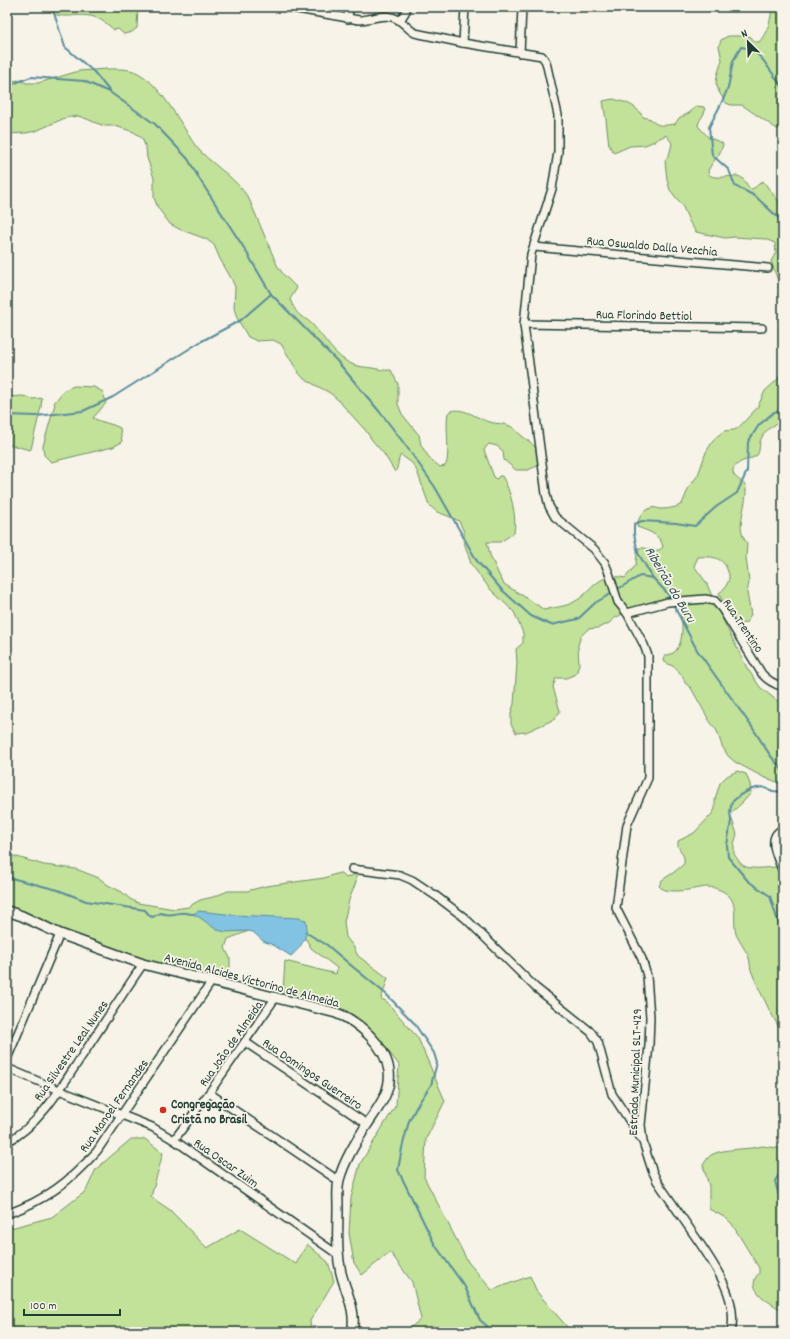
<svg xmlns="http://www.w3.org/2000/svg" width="790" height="1339" font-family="Dekko,sans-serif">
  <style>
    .green { fill: #c2e199; stroke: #708f66 }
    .water { fill: #82c2e3; stroke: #5a8d9d }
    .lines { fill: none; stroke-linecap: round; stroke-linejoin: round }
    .stream { stroke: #5a8d9d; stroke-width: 2 }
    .minor-casing { stroke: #1f3d34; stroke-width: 10 }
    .tertiary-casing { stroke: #1f3d34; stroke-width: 12 }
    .minor { stroke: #f7f3e8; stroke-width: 7 }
    .tertiary { stroke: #f7f3e8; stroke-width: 9 }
    .poi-dot { fill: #c8321e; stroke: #f7f3e8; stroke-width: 1.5 }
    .labels { text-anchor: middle; stroke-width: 3.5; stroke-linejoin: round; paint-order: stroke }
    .street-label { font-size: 13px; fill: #1f3d34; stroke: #f7f3e8 }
    .poi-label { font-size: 13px; font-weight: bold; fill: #1f3d34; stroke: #f7f3e8; text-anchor: start }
    .water-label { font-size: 14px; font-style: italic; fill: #335857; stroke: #f7f3e8 }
  </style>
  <rect width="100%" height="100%" fill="#f7f3e8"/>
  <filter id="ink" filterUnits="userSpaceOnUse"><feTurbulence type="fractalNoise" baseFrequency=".025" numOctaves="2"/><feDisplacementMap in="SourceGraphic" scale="8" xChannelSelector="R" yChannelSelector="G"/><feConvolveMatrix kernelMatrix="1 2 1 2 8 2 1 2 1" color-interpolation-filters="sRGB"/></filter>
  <g filter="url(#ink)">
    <g class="green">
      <path d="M45,7H138L137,28L132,32L124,34L118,29L114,30C108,24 98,17 90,16C73,13 58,22 45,7Z"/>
      <path d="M771,7H783V130L777,129L742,105H731L726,103L719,92L716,83L717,76L722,60L719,46L721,40L728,36H748L751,37L755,42H759C766,35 773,17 771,7Z"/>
      <path d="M107,69C117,69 129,68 138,73C157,83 172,109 183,126C189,135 193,144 201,152C217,168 237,179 249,199L277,265L283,274L297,288L290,299C293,306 296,313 302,317C306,319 309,321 312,324C325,338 335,358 354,365C360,367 366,367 372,368C379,369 384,371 391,370L398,384V404L402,414L419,435L421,445L428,456L434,462L440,467L445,466C451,457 445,427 448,413C460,404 478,419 489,422C496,424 504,423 510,426C515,428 518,433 522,436C533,444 542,450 537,466L528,470H516L504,460L503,451L497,446L489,444L486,447L484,450L494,477L497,479L499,476H502C511,491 517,516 514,533L500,542H487L490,555L499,575L504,584L536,604L544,610C554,607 565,607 574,602C594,591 597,571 625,578L636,565L637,552L639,548C647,546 656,555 663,547C660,534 648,531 637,527C638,519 642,510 651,508C653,507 657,508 660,509C668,509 675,508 682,504L689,487L698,475L706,452L715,438L724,431L734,430L738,428L757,408L765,391L778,379L783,368V422C773,424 763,431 760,442C759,446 760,452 757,455C752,460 739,459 733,469C733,471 733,474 734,475C738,481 746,482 746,489C747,507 734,528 747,543L746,557L749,582L747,593L751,615L746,623L737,624L727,613L719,593C722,591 725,588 727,584C729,580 730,576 728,572C724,557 712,556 698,557L694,566L706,582L718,610L747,668L760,687L776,700L783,704V785L772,780L765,778L735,762L728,756L722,746L717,731L709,720L691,688L685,683L683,677L676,668L663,661L664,656C667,655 671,654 673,653C686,644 682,617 679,604L674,601L665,598L654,601L634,608L615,618L608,624L598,628L588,629L581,636L578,645L579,665L576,674L566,678H556L553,687L560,711L555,719L526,732L516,733L511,724V713L514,704L517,663L516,649L523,643V633L514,612L490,589L471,564L464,542V532L459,521L448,516L437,512L429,505L417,471L412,463L401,455C397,460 399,467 395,472L384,454L372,440L366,431L338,400L330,393L304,379L298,372L281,344L273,340L257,341L248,337L237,318L234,308L235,287L231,278L220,259L214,245L206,239L179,229L170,224L158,208L154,198V178L147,158L146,148L142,138L134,132L115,126H105L96,123L87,119L78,116L65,118L36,131L26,133L7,134V82L18,80L27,83H38L79,71Z"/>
      <path d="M613,99C626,102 636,105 643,117L651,119C657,128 665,125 675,124L679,118L689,113L697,106L704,107C707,115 699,117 698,126L708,137L722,143L723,145C721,149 720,153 718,156C715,160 712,163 710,167C700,183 733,175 738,176C744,178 746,183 749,188L752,189C757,187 759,183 763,181L783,207V295L771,261L776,253L775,243L765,239L734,237L725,238L696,232L690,223L682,205L670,190L667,180L665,161L670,152L672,143L666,135L656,140L655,141L645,145L630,146L614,153L609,145L606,120L603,101Z"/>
      <path d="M74,386L94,387L103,392L106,403L93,418C102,423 111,423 120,428L122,442L113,447L51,462L44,455L43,446L55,404L54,403L64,390Z"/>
      <polygon points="23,396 33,399 42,398 41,407 31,449 30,450 11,445 7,445 7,397"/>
      <path d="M737,771L746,774L750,784L751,793L744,801L730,814L737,834L734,844V854C737,858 740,864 744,866C753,871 772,866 783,867V1036C778,1024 770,1013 765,1001C760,991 755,981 751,970C750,965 750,960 748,955C744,948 739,941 736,934C732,919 740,901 724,892C719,889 713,887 707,887C696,888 667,896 659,886L662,880L673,873L684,864V857L678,846V841L694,833L712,814L715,809V799L720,783L727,776Z"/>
      <polygon points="7,854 44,865 76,869 99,878 108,885 122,892 130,899 138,903 175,909 188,907 200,900 213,897 228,891 247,891 266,886 324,878 339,873 341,873 346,878 355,874 356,876 356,882 349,900 344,922 346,937 353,946 358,956 388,978 381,999 386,1001 418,1038 445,1101 426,1139 424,1177 468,1262 492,1290 530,1276 537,1292 568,1328 582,1332 405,1332 421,1319 412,1282 390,1252 362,1275 354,1263 349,1233 351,1198 360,1164 396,1105 399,1065 372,1030 346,1010 283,992 285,961 336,974 337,968 311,948 306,939 259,927 228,939 225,948 230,958 230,967 228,977 218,978 209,975 198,978 108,950 101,943 78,944 45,920 27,915 7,914"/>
      <polygon points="131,1139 145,1139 163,1153 151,1197 170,1210 207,1248 240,1229 296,1264 307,1244 328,1262 334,1281 310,1321 311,1332 7,1332 7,1229 52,1217 86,1191 96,1169"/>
      <path d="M763,1146L783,1149V1311C771,1303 743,1290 759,1273V1268L732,1224L726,1218L709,1209V1186L703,1165C705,1162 708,1157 711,1155C723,1148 748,1150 763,1146Z"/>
    </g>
    <path class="water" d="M199,911L234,915L299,918L306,920C309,935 302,947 291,956L273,945L263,941L253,932L248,931L226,932L217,930L199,917L193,914Z"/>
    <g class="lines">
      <g class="stream">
        <polyline points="52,7 65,47 94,72 111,93 155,124 188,159 200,180 244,248 271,294 337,361 384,417 409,450 435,487 477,561 501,589 531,616 551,625 578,619 595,603 612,593"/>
        <polyline points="7,86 31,77 84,81 109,92"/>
        <polyline points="783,88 763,60 753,49 741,47 733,61 728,88 721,104 709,127 712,155 729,170 735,186 755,196 783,222"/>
        <polyline points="7,415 36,416 83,411 113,397 200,342 241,320 271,294"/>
        <polyline points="616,590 640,576 653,578"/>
        <polyline points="671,600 667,593 653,578 638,553 634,534 634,524 642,521 676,523 695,526 716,507 737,493 747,471 748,442 759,425 774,412 783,410"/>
        <polyline points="673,604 697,650 752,727 770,755 783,771"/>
        <polyline points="783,792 773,791 762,787 752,789 740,795 732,802 730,811 731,821 727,845 728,857 748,881 770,896 783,938"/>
        <path d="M7,877L58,890L86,901L145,910L150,916L153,917L160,913C170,916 172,914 180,913C184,912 190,914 194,914"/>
        <polyline points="305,932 327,945 353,967 386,994 414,1023 434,1053 437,1063 431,1085 418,1104 409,1121 402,1148 398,1170 435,1245 465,1287 480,1320 494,1332"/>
        <polyline points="783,1168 775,1181 781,1203 783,1206"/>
      </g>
      <g class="minor-casing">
        <g id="minor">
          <path d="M286,7L359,20C373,20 386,11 400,21C406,25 409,30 415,33L463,43L542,56L546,62L558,115V152L552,189L531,254L524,325L546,494L549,506L555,517L594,549L605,563L609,573L618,602L627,613L644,645L648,656V778L627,825L616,908L642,959L647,976L650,1017L649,1045L641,1125L643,1142L652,1170L657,1181C668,1197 679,1213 690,1229C709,1257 740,1296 731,1332"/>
          <polyline points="348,19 349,7"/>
          <polyline points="400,21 406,11 406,7"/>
          <polyline points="463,43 465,7"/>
          <polyline points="520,53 522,7"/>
          <polyline points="534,247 768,268"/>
          <polyline points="524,324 762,328"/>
          <path d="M627,613L668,602L705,599L715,601L722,609L762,674C768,681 774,684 783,687"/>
          <path d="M783,829C765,837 778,858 783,872"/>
          <polyline points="352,869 400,875 412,880 436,896 465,918 536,988 591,1032 598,1042 612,1094 642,1140"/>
          <polyline points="245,1042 367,1124"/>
          <polyline points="7,1059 60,934"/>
          <polyline points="7,1068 59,1090 152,1127 174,1140 337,1254"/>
          <polyline points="209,1093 339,1181"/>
          <polyline points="174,1140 209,1093 276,997"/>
          <path d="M7,1142C42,1124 64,1082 86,1050C105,1021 124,992 143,964"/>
          <path d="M7,1214C46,1200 69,1182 97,1151L212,981"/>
        </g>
      </g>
      <g class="tertiary-casing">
        <path id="tertiary" d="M7,911L22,916L60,934L143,964L336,1013C358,1021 386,1046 389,1071C392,1092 377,1109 366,1126C356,1142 344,1161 339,1180C337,1188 338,1198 338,1207C338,1230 336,1251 341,1273C346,1293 357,1311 352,1332"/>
      </g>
      <use href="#minor" class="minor"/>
      <use href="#tertiary" class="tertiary"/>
    </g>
  </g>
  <circle class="poi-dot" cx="163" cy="1110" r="4"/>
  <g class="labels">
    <g class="street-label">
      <text transform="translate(652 245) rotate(5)" y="5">Rua Oswaldo Dalla Vecchia</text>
      <text transform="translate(644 314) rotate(1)" y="5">Rua Florindo Bettiol</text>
      <text transform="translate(744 625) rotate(56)" y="5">Rua Trentino</text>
      <text transform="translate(252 979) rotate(15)" y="5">Avenida Alcides Victorino de Almeida</text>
      <text transform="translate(230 1043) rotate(-55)" y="5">Rua João de Almeida</text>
      <text transform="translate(70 1050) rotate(-55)" y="5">Rua Silvestre Leal Nunes</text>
      <text transform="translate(634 1072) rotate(-88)" y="5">Estrada Municipal SLT-429</text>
      <text transform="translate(313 1073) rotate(34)" y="5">Rua Domingos Guerreiro</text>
      <text transform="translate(113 1105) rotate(-55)" y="5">Rua Manoel Fernandes</text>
      <text transform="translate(227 1162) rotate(35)" y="5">Rua Oscar Zuim</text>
    </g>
    <g class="poi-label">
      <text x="171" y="1108">Congregação<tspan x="171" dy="15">Cristã no Brasil</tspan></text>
    </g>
    <g class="water-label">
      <text transform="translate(671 584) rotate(59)" y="5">Ribeirão do Buru</text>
    </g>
  </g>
  <rect width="790" height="1339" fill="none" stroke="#f7f3e8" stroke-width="24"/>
  <rect x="12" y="12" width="766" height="1315" fill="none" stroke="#1f3d34" stroke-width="1.5" filter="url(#ink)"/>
  <g transform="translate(748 42) rotate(336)" stroke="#f7f3e8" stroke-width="3" paint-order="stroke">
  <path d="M0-3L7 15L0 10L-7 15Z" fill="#1f3d34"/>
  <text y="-6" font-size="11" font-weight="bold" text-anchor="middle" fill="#1f3d34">N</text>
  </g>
  <path d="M24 1309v6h96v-6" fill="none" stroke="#1f3d34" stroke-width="2"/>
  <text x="30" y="1309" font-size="12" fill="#1f3d34" stroke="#f7f3e8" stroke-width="3" paint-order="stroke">100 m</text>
</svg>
